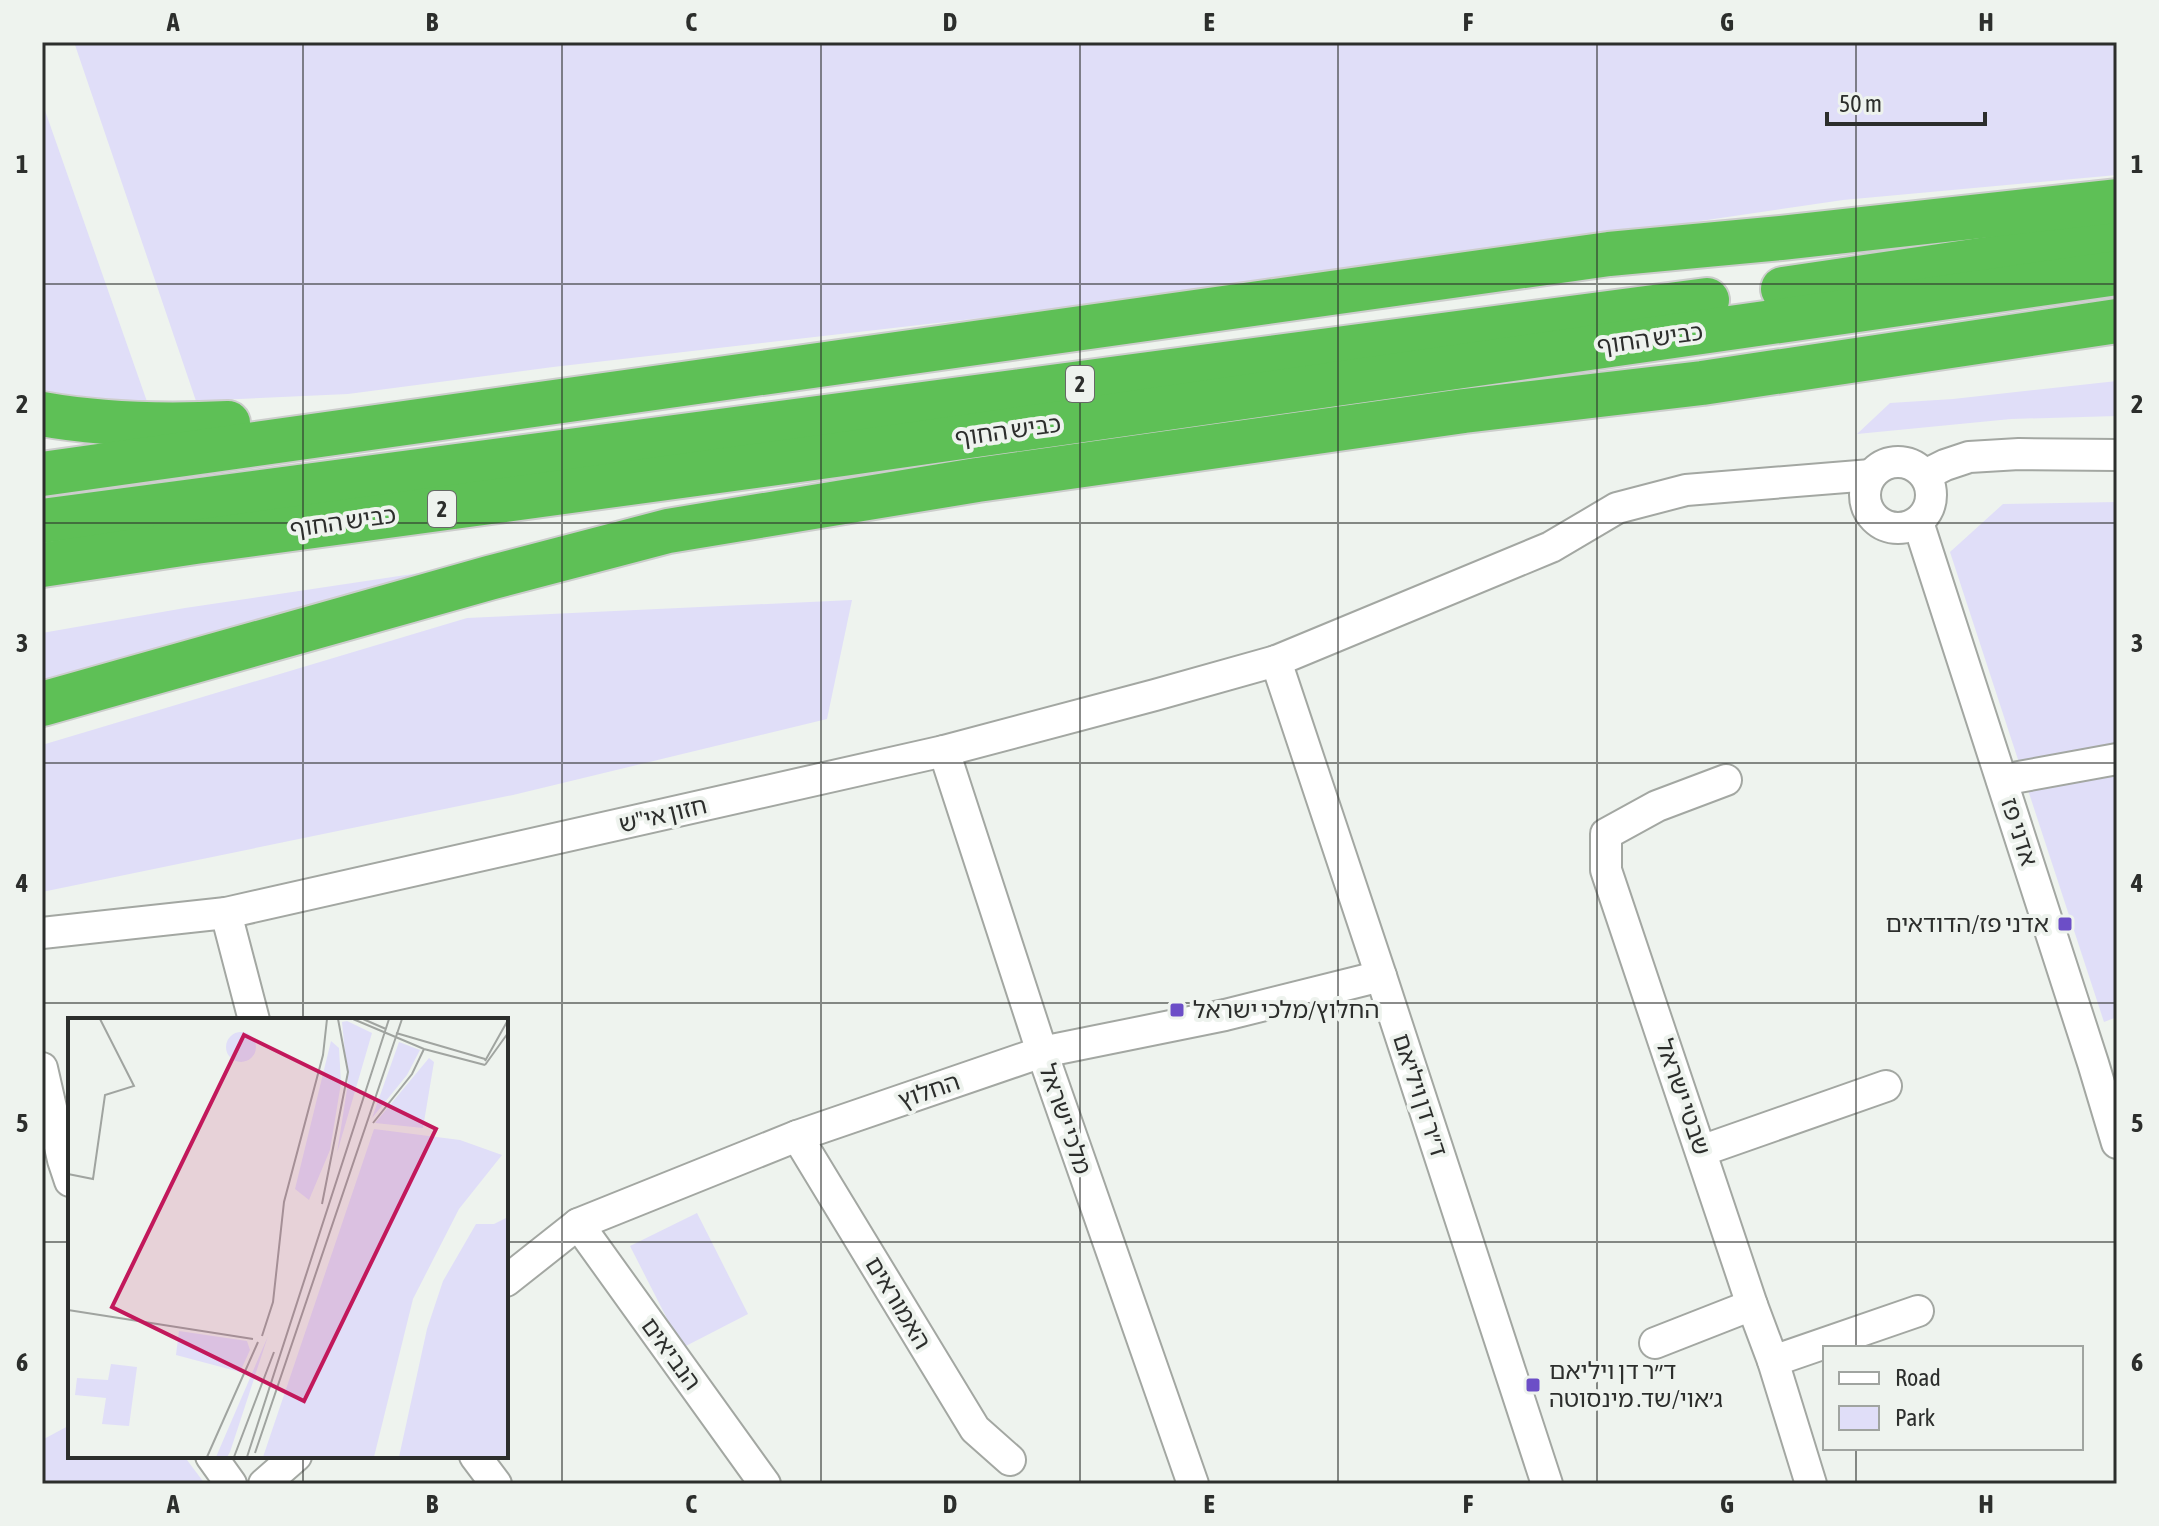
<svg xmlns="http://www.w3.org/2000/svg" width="2159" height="1526" font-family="'Asap Condensed','Noto Sans Hebrew',sans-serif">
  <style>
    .green { fill: #e0def8 }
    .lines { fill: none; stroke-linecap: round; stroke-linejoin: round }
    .minor-casing { stroke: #a3a7a2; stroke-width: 34 }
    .highway-casing { stroke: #cccdcc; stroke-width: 48 }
    .minor { stroke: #fff; stroke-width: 30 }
    .highway { stroke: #5ec056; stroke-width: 44 }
    .grid { fill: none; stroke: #2c2e2c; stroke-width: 2; stroke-opacity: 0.55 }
    .poi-dot { fill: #6c4ec7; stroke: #eef3ee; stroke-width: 3 }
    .labels { text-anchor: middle; stroke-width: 8; stroke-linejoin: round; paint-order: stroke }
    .shield { fill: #eef3ee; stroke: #666966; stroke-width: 2 }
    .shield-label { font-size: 22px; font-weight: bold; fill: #2c2e2c }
    .street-label { font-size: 24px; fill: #2c2e2c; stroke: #eef3ee }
    .poi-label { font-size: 24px; fill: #2c2e2c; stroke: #eef3ee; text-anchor: start }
    .inset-road { fill: none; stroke: #a0a4a0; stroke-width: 2 }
    .view { fill: #c2185b; fill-opacity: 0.15; stroke: #c2185b; stroke-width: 4 }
    .inset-edge { fill: none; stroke: #2c2e2c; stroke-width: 4 }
    .neatline { fill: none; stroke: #2c2e2c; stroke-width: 3 }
    .grid-label { font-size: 26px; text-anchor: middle; font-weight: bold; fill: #2c2e2c }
  </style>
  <rect width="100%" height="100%" fill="#eef3ee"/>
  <g class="green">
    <polygon points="74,42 2117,42 2117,175 1843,200 1260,286 553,367 348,394 196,401"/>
    <polygon points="42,102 151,413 42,399"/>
    <polygon points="2117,381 2117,416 2011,419 1857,434 1890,403 1953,399"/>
    <polygon points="2117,502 2117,1017 2104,1022 1950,552 2003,504"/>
    <polygon points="466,566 42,692 42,633 185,608"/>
    <polygon points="852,600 827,719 513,795 42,892 42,745 467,618"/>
    <polygon points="697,1213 748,1314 682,1348 630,1246"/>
    <polygon points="70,1425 70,1456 184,1456 205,1484 42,1484 42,1440"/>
  </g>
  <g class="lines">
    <g class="minor-casing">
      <g id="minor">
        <circle cx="1898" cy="495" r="33"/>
        <polyline points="1925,475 1945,465 1969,457 2019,454 2117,455"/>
        <polyline points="1918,522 2093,1063 2117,1143"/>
        <polyline points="1276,661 1381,976 1547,1484"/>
        <polyline points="944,751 1042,1052 1193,1484"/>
        <polyline points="1726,780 1657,806 1606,834 1606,870 1752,1305 1773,1361 1811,1484"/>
        <polyline points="2002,780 2117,759"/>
        <polyline points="226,913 254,1020"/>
        <polyline points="42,933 226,913 944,751 1155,695 1276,661 1551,547 1617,508 1686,490 1871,475"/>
        <polyline points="42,1068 63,1160 70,1181"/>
        <polyline points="797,1136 975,1429 1010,1460"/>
        <polyline points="1701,1151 1886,1086"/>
        <polyline points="578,1224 765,1484"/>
        <polyline points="506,1281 578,1224 797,1136 1042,1052 1225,1015 1381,976"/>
        <polyline points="1655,1343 1752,1305"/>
        <polyline points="1773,1361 1918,1311"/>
        <polyline points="211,1456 231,1484"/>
        <polyline points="475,1456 496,1484"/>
        <polyline points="264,1484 296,1456"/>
      </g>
    </g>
    <g class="highway-casing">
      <g id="highway">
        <polyline points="1783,289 2117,240"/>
        <path d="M42,414C103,425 166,426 228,423"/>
        <polyline points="42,474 1609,254 1781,238 2117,201"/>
        <polyline points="42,521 1707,300"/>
        <polyline points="42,565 195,542 843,454 2117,273"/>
        <polyline points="42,704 489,578 668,531 977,480 1464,411 1702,383 2117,321"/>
      </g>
    </g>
    <use href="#minor" class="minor"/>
    <use href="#highway" class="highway"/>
  </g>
  <path class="grid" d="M303,42V1020M562,42V1484M821,42V1484M1080,42V1484M1338,42V1484M1597,42V1484M1856,42V1348M42,284H2117M42,523H2117M42,763H2117M42,1003H2117M42,1242H70M506,1242H2117M1856,1448V1484M303,1456V1484"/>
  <g class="poi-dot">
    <rect x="2057" y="916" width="16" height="16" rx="4"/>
    <rect x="1169" y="1002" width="16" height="16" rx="4"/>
    <rect x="1525" y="1377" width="16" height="16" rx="4"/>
  </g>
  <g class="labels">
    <g class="shield">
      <rect x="1066" y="366" width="28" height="36" rx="6"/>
      <rect x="428" y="491" width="28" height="36" rx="6"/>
    </g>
    <g class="shield-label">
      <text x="1080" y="392">2</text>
      <text x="442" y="517">2</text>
    </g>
    <g class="street-label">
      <text transform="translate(1650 339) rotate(-8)" y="8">כביש החוף</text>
      <text transform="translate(1008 431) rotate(-8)" y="8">כביש החוף</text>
      <text transform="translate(343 522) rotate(-8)" y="8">כביש החוף</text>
      <text transform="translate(663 815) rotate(-13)" y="8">חזון אי"ש</text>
      <text transform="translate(2019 832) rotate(72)" y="8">אדני פז</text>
      <text transform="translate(929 1091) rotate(-19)" y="8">החלוץ</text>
      <text transform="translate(1420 1095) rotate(72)" y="8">ד״ר דן ויליאם</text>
      <text transform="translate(1683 1097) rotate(71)" y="8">שבטי ישראל</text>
      <text transform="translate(1065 1119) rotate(71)" y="8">מלכי ישראל</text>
      <text transform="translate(898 1303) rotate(59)" y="8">האמוראים</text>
      <text transform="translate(671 1354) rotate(54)" y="8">הנביאים</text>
    </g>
    <g class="poi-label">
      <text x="2049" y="932" text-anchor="end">אדני פז/הדודאים</text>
      <text x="1193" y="1018">החלוץ/מלכי ישראל</text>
      <text x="1549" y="1379">ד״ר דן ויליאם<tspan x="1549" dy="28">ג׳אוי/שד. מינסוטה</tspan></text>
    </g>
  </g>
  <g transform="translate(68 1018)">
    <rect width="440" height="440" fill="#eef3ee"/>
    <path d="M279,3L304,15L269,135L280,65L274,4ZM158 29a15 15 0 1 1 30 0a15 15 0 1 1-30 0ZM263,23L271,30L273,65L262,132L241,182L227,171ZM331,24L352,32L339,57L304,100ZM361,40L366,44L355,110L307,105ZM306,111L392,122L434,137L391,191L345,281L306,439H195ZM440,199V439H331L359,311L375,263L408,206H426ZM111,313L179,323L182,332L172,354L108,337ZM200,318L162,434L159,439H148ZM43,346L69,349L61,408L34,406L38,380L7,377L9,360L40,362Z" fill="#e0def8"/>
    <path class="inset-road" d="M285,1L356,31L417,47M295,1L318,11M328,15L417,41M417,43L440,2M417,47L440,15M305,105L344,56L356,31M0,156L25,161L37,77L66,68L32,1M254,186L280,54L270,1M0,292L185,321M194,318L205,284L216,184L255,37L259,1M187,435L334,1M139,439L190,324M166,439L206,334M179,439L321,1"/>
    <path class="view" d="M176,17L368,111L236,383L44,289Z"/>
    <rect width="440" height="440" class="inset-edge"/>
  </g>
  <rect width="2159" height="1526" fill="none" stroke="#eef3ee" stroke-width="88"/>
  <rect x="1823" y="1346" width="260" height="104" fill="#eef3ee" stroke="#a0a4a0" stroke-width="2"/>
  <rect x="1839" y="1372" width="40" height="12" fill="#ffffff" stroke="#a0a4a0" stroke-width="2"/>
  <text x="1895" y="1386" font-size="24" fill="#2c2e2c">Road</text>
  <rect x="1839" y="1406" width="40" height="24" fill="#e0def8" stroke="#a0a4a0" stroke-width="2"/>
  <text x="1895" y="1426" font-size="24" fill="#2c2e2c">Park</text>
  <path d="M1827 112v12h158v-12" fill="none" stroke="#2c2e2c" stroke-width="4"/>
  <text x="1839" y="112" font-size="24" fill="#2c2e2c" stroke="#eef3ee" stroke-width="6" paint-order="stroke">50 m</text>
  <rect x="44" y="44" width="2071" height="1438" class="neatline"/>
  <g class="grid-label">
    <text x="173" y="31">A</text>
    <text x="432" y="31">B</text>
    <text x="691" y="31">C</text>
    <text x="950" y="31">D</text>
    <text x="1209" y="31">E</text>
    <text x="1468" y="31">F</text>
    <text x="1727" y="31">G</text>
    <text x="1986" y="31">H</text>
    <text x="22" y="173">1</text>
    <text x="2137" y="173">1</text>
    <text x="22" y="413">2</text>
    <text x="2137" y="413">2</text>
    <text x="22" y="652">3</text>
    <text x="2137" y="652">3</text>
    <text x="22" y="892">4</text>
    <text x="2137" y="892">4</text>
    <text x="22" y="1132">5</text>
    <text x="2137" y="1132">5</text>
    <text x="22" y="1371">6</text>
    <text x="2137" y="1371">6</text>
    <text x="173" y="1513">A</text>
    <text x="432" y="1513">B</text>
    <text x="691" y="1513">C</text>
    <text x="950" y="1513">D</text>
    <text x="1209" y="1513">E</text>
    <text x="1468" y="1513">F</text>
    <text x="1727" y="1513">G</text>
    <text x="1986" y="1513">H</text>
  </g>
</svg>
